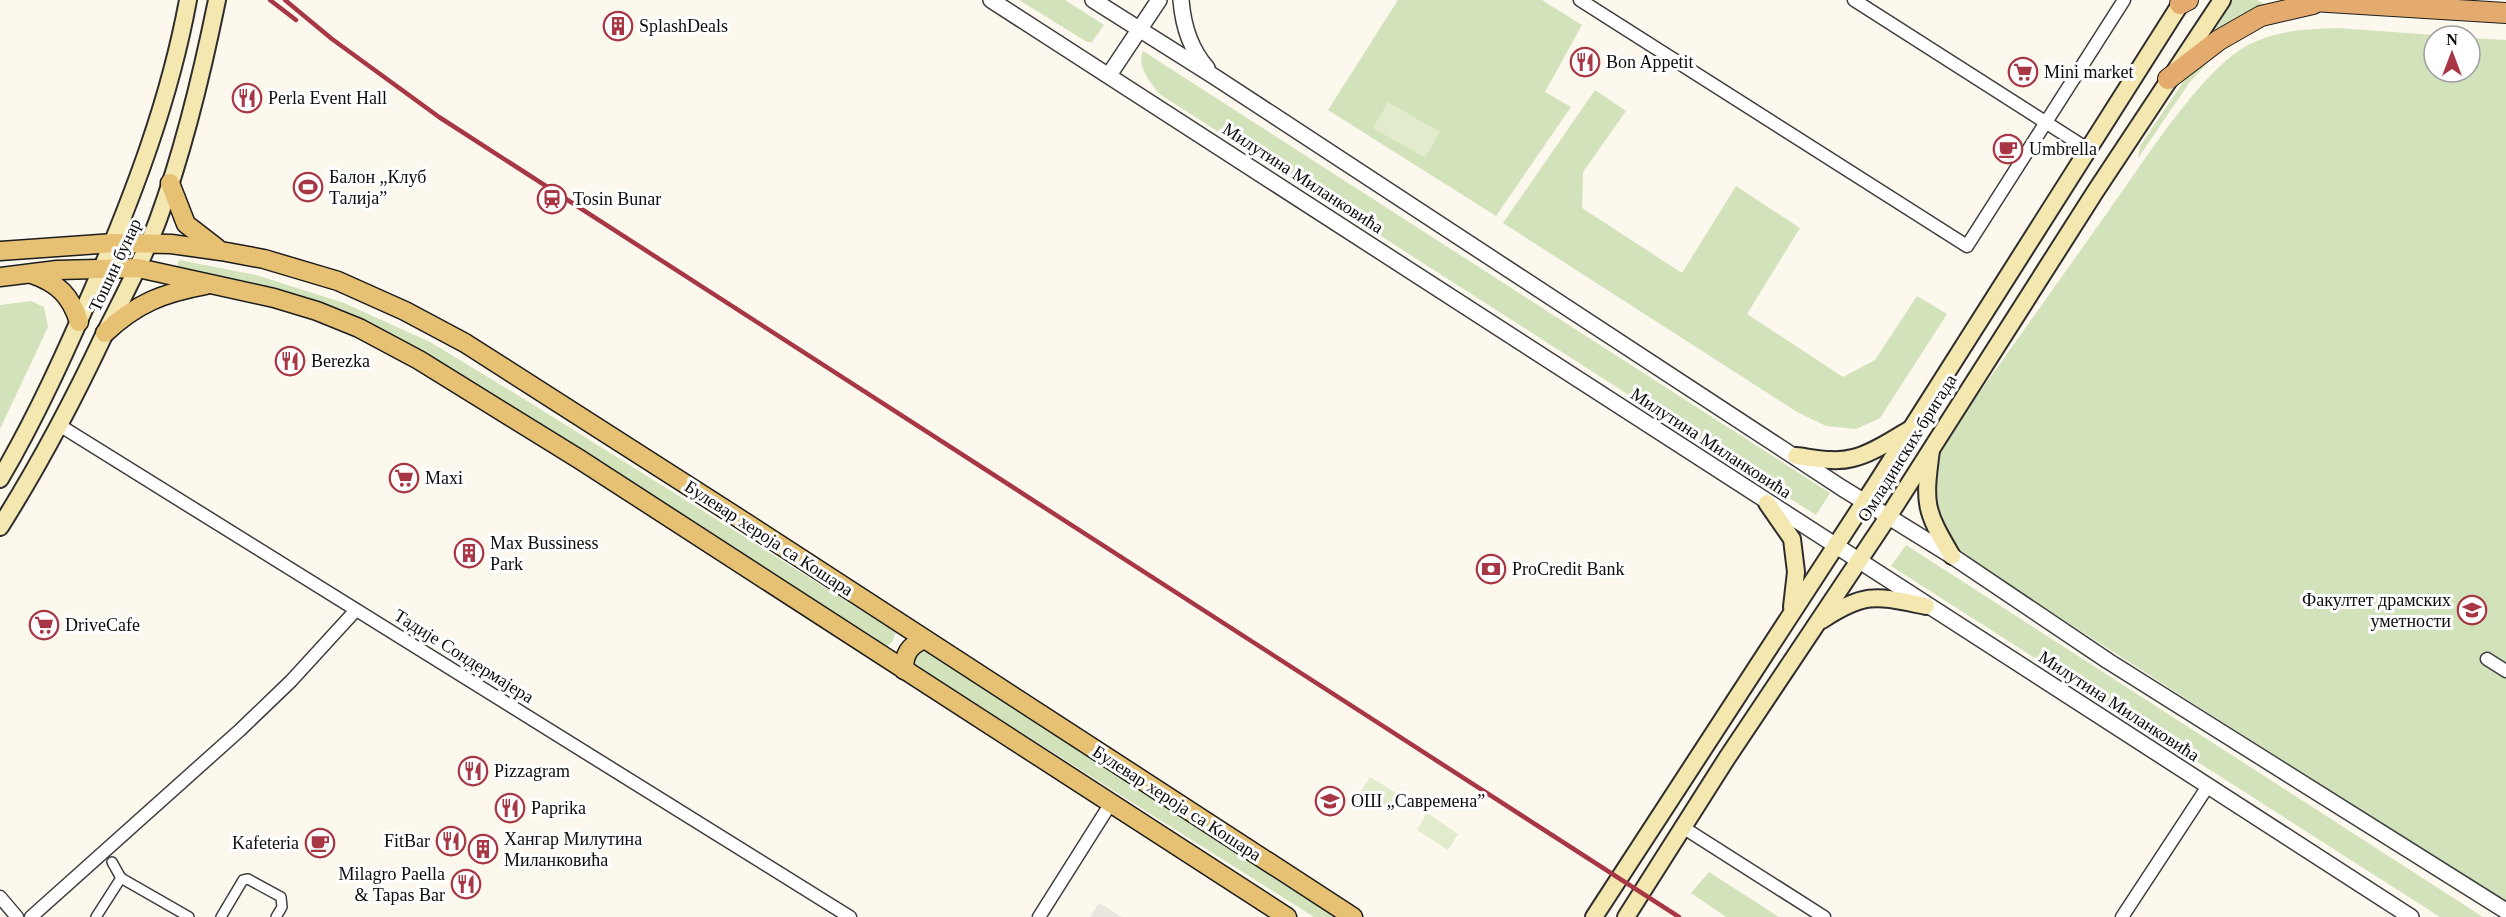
<svg xmlns="http://www.w3.org/2000/svg" width="2506" height="917" font-family="Georgia,serif">
  <style>
    .green { fill: #d2e2bb }
    .pitch { fill: #e2ebcb }
    .plaza { fill: #ebe6dd }
    .lines { fill: none; stroke-linecap: round; stroke-linejoin: round }
    .pedestrian-casing { stroke: #3f3f3f; stroke-width: 12 }
    .minor-casing { stroke: #3f3f3f; stroke-width: 15 }
    .tertiary-casing { stroke: #3f3f3f; stroke-width: 18 }
    .secondary-casing { stroke: #2e2e2e; stroke-width: 20 }
    .primary-casing { stroke: #1d1d1d; stroke-width: 21 }
    .trunk-casing { stroke: #1d1d1d; stroke-width: 22 }
    .pedestrian { stroke: #fff; stroke-width: 9 }
    .minor { stroke: #fff; stroke-width: 12 }
    .tertiary { stroke: #fff; stroke-width: 15 }
    .secondary { stroke: #f4e7b0; stroke-width: 16 }
    .primary { stroke: #e6c173; stroke-width: 18 }
    .trunk { stroke: #e3ab6d; stroke-width: 20 }
    .rail { stroke: #a83745; stroke-width: 4.5 }
    .labels { text-anchor: middle; stroke-width: 6; stroke-linejoin: round; paint-order: stroke }
    .poi-label { font-size: 18px; fill: #0c0c0c; stroke: #fff; text-anchor: start }
    .street-label { font-size: 18px; fill: #0c0c0c; stroke: #fff }
  </style>
  <rect width="100%" height="100%" fill="#fcf8ed"/>
  <g class="green">
    <polygon points="1019,0 1065,0 1104,25 1092,42 1087,42"/>
    <polygon points="1398,0 1542,0 1582,25 1545,92 1571,107 1496,216 1328,110"/>
    <polygon points="2233,0 2257,0 2266,5 2241,15 2213,33"/>
    <polygon points="2264,25 2215,55 2190,82 2138,158 2140,146 2188,75 2203,58"/>
    <path d="M2338,28L2449,36H2434V72H2470V38L2506,40V900L2408,841L1959,553L1947,535L1932,501L1938,451C1996,369 2054,288 2112,206C2144,162 2202,68 2250,44C2278,30 2307,29 2338,28Z"/>
    <path d="M1143,51L1830,493L1816,515L1161,95C1151,85 1136,65 1143,51Z"/>
    <polygon points="1595,90 1626,111 1583,172 1582,208 1682,273 1736,186 1800,228 1747,314 1843,377 1875,360 1917,296 1947,314 1880,418 1856,429 1826,426 1797,412 1503,223"/>
    <polygon points="179,260 256,275 344,303 430,342 529,402 896,632 892,642 887,646 415,350 276,292 212,275 176,270"/>
    <polygon points="31,301 44,307 48,327 0,429 0,305"/>
    <polygon points="1906,545 2483,917 2440,917 1891,566"/>
    <polygon points="920,648 1340,917 1314,917 911,663"/>
    <polygon points="1709,872 1779,917 1726,917 1691,893"/>
  </g>
  <g class="pitch">
    <polygon points="1388,102 1440,132 1425,158 1373,128"/>
    <polygon points="1370,777 1401,796 1390,812 1360,793"/>
    <polygon points="1427,813 1458,834 1448,850 1417,830"/>
  </g>
  <polygon class="plaza" points="1099,903 1122,917 1090,917"/>
  <g class="lines">
    <g class="pedestrian-casing">
      <g id="pedestrian">
        <polyline points="112,862 121,878"/>
        <polyline points="96,917 121,878 189,917"/>
        <polyline points="221,917 243,880 248,879 281,897 282,907 276,917"/>
      </g>
    </g>
    <g class="minor-casing">
      <g id="minor">
        <polyline points="1580,0 1967,246 2124,0"/>
        <polyline points="1854,0 2089,150"/>
        <polyline points="59,425 850,917"/>
        <polyline points="2487,659 2506,671"/>
        <polyline points="1684,828 1824,917"/>
        <polyline points="0,897 17,917"/>
        <polyline points="31,917 240,730 291,681 356,610"/>
        <polyline points="1039,917 1111,803"/>
        <polyline points="2122,917 2208,786"/>
      </g>
    </g>
    <g class="tertiary-casing">
      <g id="tertiary">
        <polyline points="991,0 2411,917"/>
        <polyline points="1093,0 1215,77 1842,488 1952,556 2108,661 2506,911"/>
        <path d="M1181,0C1183,25 1190,49 1207,68"/>
        <polyline points="1109,75 1159,0"/>
      </g>
    </g>
    <g class="secondary-casing">
      <g id="secondary">
        <path d="M1931,450C1924,504 1924,509 1952,556"/>
        <path d="M1796,456C1814,458 1835,463 1853,458C1873,453 1891,440 1909,430"/>
        <path d="M0,479C37,416 67,349 96,282C135,191 170,98 188,0"/>
        <polyline points="1767,503 1792,539 1796,572 1792,607"/>
        <path d="M0,527C39,465 73,401 104,335C123,297 143,260 158,220C184,149 202,74 217,0"/>
        <path d="M1822,620C1866,591 1877,596 1926,606"/>
        <polyline points="1594,917 1876,484 2183,0"/>
        <polyline points="1626,917 1727,758 1888,517 2095,192 2222,0"/>
      </g>
    </g>
    <g class="primary-casing">
      <g id="primary">
        <polyline points="170,183 186,224 217,248"/>
        <polyline points="0,251 114,243 171,244 221,251 264,259 338,281 405,311 465,343 737,517 1353,917"/>
        <path d="M32,274C58,283 71,296 79,322"/>
        <polyline points="0,277 57,270 138,268 274,298 317,311 359,328 419,360 579,459 1287,917"/>
        <path d="M105,333C137,303 163,293 206,285"/>
        <path d="M904,670C904,654 909,646 924,639"/>
      </g>
    </g>
    <g class="trunk-casing">
      <g id="trunk">
        <polyline points="2296,0 2506,13"/>
        <polyline points="2180,4 2188,0"/>
        <polyline points="2168,79 2219,40 2261,16 2313,4"/>
      </g>
    </g>
    <use href="#pedestrian" class="pedestrian"/>
    <use href="#minor" class="minor"/>
    <use href="#tertiary" class="tertiary"/>
    <use href="#secondary" class="secondary"/>
    <use href="#primary" class="primary"/>
    <use href="#trunk" class="trunk"/>
    <g class="rail">
      <polyline points="270,0 296,20"/>
      <polyline points="285,0 332,39 439,117 1679,917"/>
    </g>
  </g>
  <defs>
    <g id="building-ring" transform="scale(1.5)"><circle r="9.5" fill="#fff" stroke="#a83745" stroke-width="1.5"/><path d="M-4-6H4V6H1V3H-1V6H-4ZM-2.5-4.3h1.7v1.8h-1.7ZM.8-4.3h1.7v1.8H.8ZM-2.5-1h1.7V.8h-1.7ZM.8-1h1.7V.8H.8Z" fill="#a83745"/></g>
    <g id="restaurant-ring" transform="scale(1.5)"><circle r="9.5" fill="#fff" stroke="#a83745" stroke-width="1.5"/><path d="M-5-6h1v4h1v-4h1v4h1v-4h1v5L-1.5 .5V6h-2V.5L-5-1ZM5-6V6H3V1.5H1.5Q1.5-4 5-6Z" fill="#a83745"/></g>
    <g id="supermarket-ring" transform="scale(1.5)"><circle r="9.5" fill="#fff" stroke="#a83745" stroke-width="1.5"/><path d="M-6-5.5h2.5l.6 2H6L4.5 2H-2.5L-4.4-4H-6ZM-1.5 3.2a1.3 1.3 0 1 0 .1 0ZM3 3.2a1.3 1.3 0 1 0 .1 0Z" fill="#a83745"/></g>
    <g id="cafe-ring" transform="scale(1.5)"><circle r="9.5" fill="#fff" stroke="#a83745" stroke-width="1.5"/><path d="M-5.5-4.5H6V0H3Q3 3.5 0 3.5H-2.5Q-5.5 3.5-5.5 0ZM3-3.2v2h1.7v-2ZM-6 4.5H4V6H-6Z" fill="#a83745"/></g>
    <g id="stadium-ring" transform="scale(1.5)"><circle r="9.5" fill="#fff" stroke="#a83745" stroke-width="1.5"/><path d="M0-5a6.5 5 0 1 0 0 10a6.5 5 0 1 0 0-10ZM-3.5-1.8h7v3.6h-7Z" fill="#a83745"/></g>
    <g id="station-ring" transform="scale(1.5)"><circle r="9.5" fill="#fff" stroke="#a83745" stroke-width="1.5"/><path d="M-3-6H3Q5-6 5-4V2Q5 4 3 4L4.5 6H3L1.5 4h-3L-3 6H-4.5L-3 4Q-5 4-5 2V-4Q-5-6-3-6ZM-3.5-4v3h7v-3ZM-3.5 1v1.5H-2V1ZM2 1v1.5H3.5V1Z" fill="#a83745"/></g>
    <g id="bank-ring" transform="scale(1.5)"><circle r="9.5" fill="#fff" stroke="#a83745" stroke-width="1.5"/><path d="M-6-4H6V4H-6ZM0-2.3a2.3 2.3 0 1 0 0 4.6a2.3 2.3 0 1 0 0-4.6Z" fill="#a83745"/></g>
    <g id="university-ring" transform="scale(1.5)"><circle r="9.5" fill="#fff" stroke="#a83745" stroke-width="1.5"/><path d="M0-5L7-2L0 1L-7-2ZM-4 1L0 2.5L4 1V4Q0 6-4 4Z" fill="#a83745"/></g>
    <g id="school-ring" transform="scale(1.5)"><circle r="9.5" fill="#fff" stroke="#a83745" stroke-width="1.5"/><path d="M0-5L7-2L0 1L-7-2ZM-4 1L0 2.5L4 1V4Q0 6-4 4Z" fill="#a83745"/></g>
  </defs>
  <g fill-rule="evenodd">
    <use href="#building-ring" x="618" y="26"/>
    <use href="#restaurant-ring" x="1585" y="62"/>
    <use href="#supermarket-ring" x="2023" y="72"/>
    <use href="#restaurant-ring" x="247" y="98"/>
    <use href="#cafe-ring" x="2008" y="149"/>
    <use href="#stadium-ring" x="308" y="187"/>
    <use href="#station-ring" x="552" y="199"/>
    <use href="#restaurant-ring" x="290" y="361"/>
    <use href="#supermarket-ring" x="404" y="478"/>
    <use href="#building-ring" x="469" y="553"/>
    <use href="#bank-ring" x="1491" y="569"/>
    <use href="#university-ring" x="2472" y="610"/>
    <use href="#supermarket-ring" x="44" y="625"/>
    <use href="#restaurant-ring" x="473" y="771"/>
    <use href="#school-ring" x="1330" y="801"/>
    <use href="#restaurant-ring" x="510" y="808"/>
    <use href="#restaurant-ring" x="451" y="841"/>
    <use href="#cafe-ring" x="320" y="843"/>
    <use href="#building-ring" x="483" y="849"/>
    <use href="#restaurant-ring" x="466" y="884"/>
  </g>
  <g class="labels">
    <g class="poi-label">
      <text x="639" y="32">SplashDeals</text>
      <text x="1606" y="68">Bon Appetit</text>
      <text x="2044" y="78">Mini market</text>
      <text x="268" y="104">Perla Event Hall</text>
      <text x="2029" y="155">Umbrella</text>
      <text x="329" y="183">Балон „Клуб<tspan x="329" dy="21">Талија”</tspan></text>
      <text x="573" y="205">Tosin Bunar</text>
      <text x="311" y="367">Berezka</text>
      <text x="425" y="484">Maxi</text>
      <text x="490" y="549">Max Bussiness<tspan x="490" dy="21">Park</tspan></text>
      <text x="1512" y="575">ProCredit Bank</text>
      <text x="2451" y="606" text-anchor="end">Факултет драмских<tspan x="2451" dy="21">уметности</tspan></text>
      <text x="65" y="631">DriveCafe</text>
      <text x="494" y="777">Pizzagram</text>
      <text x="1351" y="807">ОШ „Савремена”</text>
      <text x="531" y="814">Paprika</text>
      <text x="504" y="845">Хангар Милутина<tspan x="504" dy="21">Миланковића</tspan></text>
      <text x="430" y="847" text-anchor="end">FitBar</text>
      <text x="299" y="849" text-anchor="end">Kafeteria</text>
      <text x="445" y="880" text-anchor="end">Milagro Paella<tspan x="445" dy="21">&amp; Tapas Bar</tspan></text>
    </g>
    <g class="street-label">
      <text transform="translate(1303 178) rotate(33)" y="6">Милутина Миланковића</text>
      <text transform="translate(115 265) rotate(-65)" y="6">Тошин бунар</text>
      <text transform="translate(1711 443) rotate(33)" y="6">Милутина Миланковића</text>
      <text transform="translate(1907 448) rotate(-58)" y="6">Омладинских бригада</text>
      <text transform="translate(769 538) rotate(33)" y="6">Булевар хероја са Кошара</text>
      <text transform="translate(464 656) rotate(32)" y="6">Тадије Сондермајера</text>
      <text transform="translate(2119 706) rotate(33)" y="6">Милутина Миланковића</text>
      <text transform="translate(1177 803) rotate(33)" y="6">Булевар хероја са Кошара</text>
    </g>
  </g>
  <g transform="translate(2452 54)"><circle r="28" fill="#ffffff" stroke="#9e9e9e" stroke-width="1.5"/>
  <path d="M0-4.5L10 22L0 15L-10 22Z" fill="#a83745"/>
  <text y="-9" font-size="16" font-weight="bold" text-anchor="middle" fill="#0c0c0c">N</text>
  </g>
</svg>
